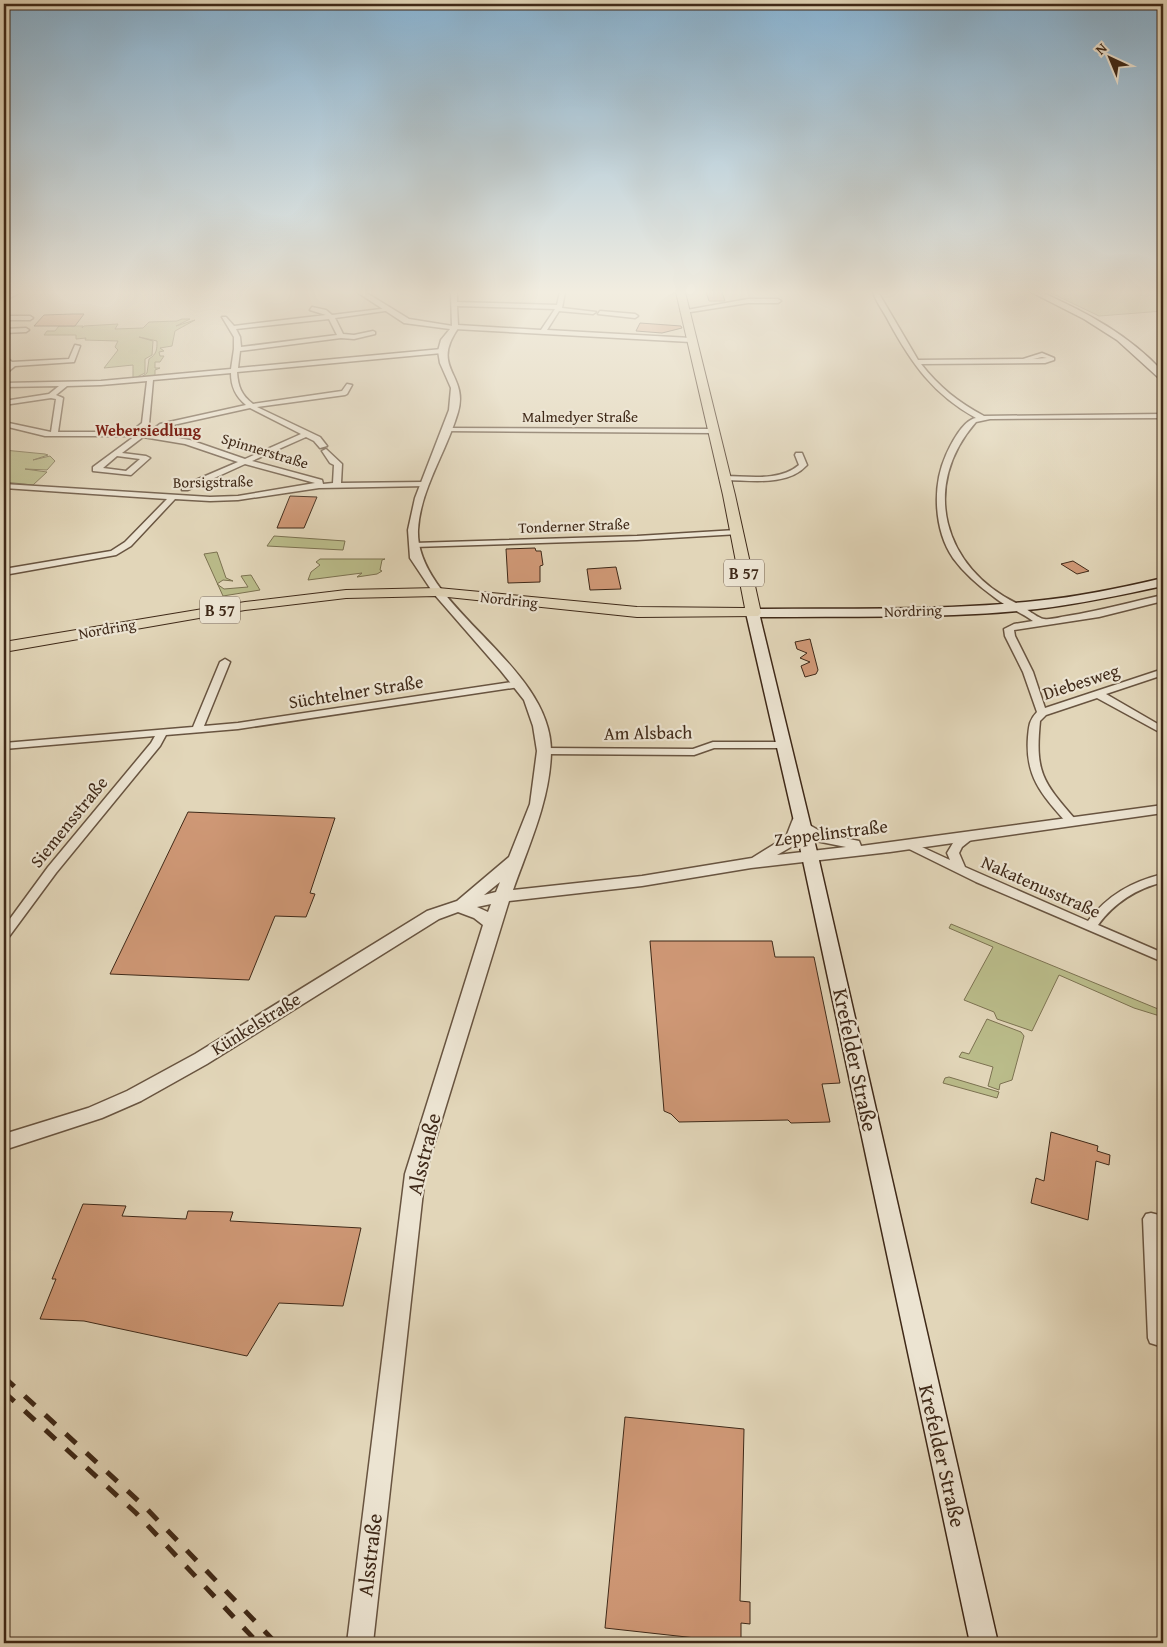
<svg xmlns="http://www.w3.org/2000/svg" width="1167" height="1647" font-family="'Gentium Book Plus',serif">
  <style>
    .green { fill: #babc8a; stroke: #7c7251 }
    .building { fill: #cf9876; stroke: #3f2918 }
    .lines { fill: none; stroke-linecap: round; stroke-linejoin: round }
    .minor-casing { stroke: #685440; stroke-width: 3 }
    .tertiary-casing { stroke: #685440; stroke-width: 3 }
    .secondary-casing { stroke: #3f2918; stroke-width: 3 }
    .primary-casing { stroke: #3f2918; stroke-width: 2 }
    .minor { fill: #ece4d2; fill-rule: evenodd }
    .tertiary { fill: #ece4d2; fill-rule: evenodd }
    .secondary { fill: #ece4d2; fill-rule: evenodd }
    .primary { fill: #e2d6b9; fill-rule: evenodd }
    .rail { stroke: #3f2918; stroke-width: 5; stroke-dasharray: 14 14; stroke-linecap: butt }
    .labels { text-anchor: middle; stroke-width: 4.5; stroke-linejoin: round; paint-order: stroke }
    .far-street-label { font-size: 15px; fill: #3f2918; stroke: #ece4d2 }
    .far-neighbourhood-label { font-size: 16px; font-weight: bold; fill: #7a1f14; stroke: #ece4d2 }
    .shield { fill: #ece4d2; stroke: #736150; stroke-width: 1 }
    .shield-label { font-size: 16px; font-weight: bold; fill: #3f2918 }
    .street-label { font-size: 18px; fill: #3f2918; stroke: #ece4d2 }
    .near-street-label { font-size: 21px; fill: #3f2918; stroke: #ece4d2 }
  </style>
  <rect width="100%" height="100%" fill="#e2d6b9"/>
  <filter id="stains"><feTurbulence type="fractalNoise" baseFrequency=".004" numOctaves="4"/><feColorMatrix values="0 0 0 0 .2 0 0 0 0 .09 0 0 0 0 .02 0 0 0 .5 -.17"/></filter>
  <radialGradient id="worn" r=".72"><stop offset=".6" stop-color="#630" stop-opacity="0"/><stop offset="1" stop-color="#630" stop-opacity=".3"/></radialGradient>
  <g class="green">
    <polygon points="1049,292 1163,292 1163,311 1099,316"/>
    <path d="M182,319H190L176,326L195,320L175,331L172,346L160,348L164,351L159,352L160,356H164L160,362H155V368H160L155,370V376L159,375L158,376L140,378L147,373L149,359C157,354 157,349 157,341L139,337L153,341L152,355L145,359V373L133,379V365L104,368L118,350L115,347L118,341L85,340L86,338L76,339V335H44L47,331H55L59,326H83L82,328L84,326L118,324L115,329L143,328L149,322L177,321Z"/>
    <polygon points="4,450 45,454 48,455 33,460 50,456 55,461 47,470 25,469 47,472 33,485 4,482"/>
    <polygon points="274,536 345,541 343,550 267,546"/>
    <polygon points="217,552 226,578 233,581 223,580 217,584 224,589 248,587 241,576 251,575 260,590 223,596 204,554"/>
    <polygon points="320,559 385,559 382,560 380,570 382,571 377,574 357,577 362,573 308,580 311,572 320,565 316,562"/>
    <polygon points="951,924 1163,1011 1163,1017 1134,1008 1059,975 1032,1031 997,1019 994,1012 964,1000 993,947 949,928"/>
    <polygon points="987,1019 1021,1032 1024,1036 1012,1080 1000,1084 999,1090 988,1086 993,1067 959,1057 962,1052 969,1054"/>
    <polygon points="949,1077 999,1092 997,1098 943,1083 945,1078"/>
  </g>
  <g class="building">
    <polygon points="706,292 722,292 725,301 709,301"/>
    <polygon points="73,314 84,314 75,326 34,326 44,315"/>
    <polygon points="640,323 681,326 682,328 662,333 636,331"/>
    <polygon points="290,496 317,497 304,528 277,528"/>
    <polygon points="535,548 536,551 541,551 543,565 540,566 540,582 508,583 506,549"/>
    <polygon points="1073,561 1089,571 1077,574 1061,564"/>
    <polygon points="616,567 621,589 590,590 587,569"/>
    <polygon points="810,639 818,670 816,674 805,677 801,666 810,662 800,658 807,653 797,649 795,642"/>
    <polygon points="188,812 335,818 310,893 315,894 306,917 275,916 249,980 110,974"/>
    <polygon points="650,941 772,941 775,957 814,957 840,1083 822,1084 830,1122 791,1123 788,1120 679,1122 671,1114 664,1111"/>
    <polygon points="1051,1132 1098,1146 1097,1151 1110,1155 1109,1165 1096,1161 1088,1220 1031,1203 1036,1178 1044,1181"/>
    <polygon points="83,1204 126,1206 122,1216 186,1219 188,1211 233,1212 230,1221 361,1228 343,1306 279,1303 247,1356 84,1321 40,1319 56,1279 52,1279"/>
    <polygon points="625,1417 744,1429 740,1601 750,1602 750,1624 741,1623 741,1643 605,1628"/>
  </g>
  <g class="lines">
    <g class="minor-casing">
      <g id="minor">
        <polygon points="15,292 21,292 4,301 4,297"/>
        <path d="M451,292H457V302L557,305L560,292H565L562,308L596,312L593,314L559,311L547,330L691,338L694,340L691,342L455,329L452,327ZM457,306L555,309L541,330L458,325Z"/>
        <path d="M873,292H878L918,360L1023,359L1042,353L1054,358V360L1045,363L921,364C939,387 958,402 984,416L1163,414V418L990,419L976,422C920,486 943,568 1018,604C1024,607 1039,619 1044,619C1051,620 1060,617 1067,616C1099,611 1131,602 1163,595V601L1099,617L1014,630L1015,636L1033,672L1045,708L1163,669V675L1106,694L1163,727V734L1097,698L1046,715L1040,721C1035,772 1042,781 1075,819L1077,821L1075,823H1067C1042,795 1025,777 1028,737C1029,727 1029,720 1037,712L1023,672L1005,636L1004,629L1014,624L1033,621C1021,612 1006,607 994,597C979,586 964,573 953,558C934,530 932,486 946,455C951,444 963,420 976,418C933,394 912,364 889,322C884,312 876,302 873,292ZM1042,357L1047,358L1033,359Z"/>
        <polygon points="748,299 778,299 781,301 778,303 748,303 684,313 681,311"/>
        <path d="M312,307L326,310L332,315L389,308L392,310L335,318L343,334L354,335L373,331L375,332V334L354,339L341,338L240,351L238,368L442,349L445,351L442,353L237,372C238,386 241,395 253,404L342,391L347,384L352,385L347,394L345,395L257,407L320,437L327,446L320,448L314,441L306,437L252,461L322,480L323,484L333,483L334,465L330,463L322,451L326,449L342,464L341,483L424,482L428,484L427,486L319,488L238,500L210,501L175,499L131,546L116,555L4,575V569L111,551L125,542L167,499L4,488V484L210,497L238,496L315,483L245,464L188,490H182V486L238,462L185,444L143,437L122,453L146,456L150,458L131,475L93,471V467L135,436H45L4,426V422L51,432L56,399L51,398L4,405V401L49,394L59,386L4,387V383L101,381L231,369L234,349V337L222,317H226L234,326L326,315L310,310ZM329,319L337,335L241,347L240,337L236,329ZM231,373C231,386 235,396 246,405L160,424L148,433L139,432L149,424L153,380ZM147,381L142,423L131,432H58L63,398L56,395L67,386L101,385ZM250,408L301,434L245,459L190,440L156,434L164,427ZM117,456L140,459L126,471L103,468Z"/>
        <polygon points="600,311 635,314 638,316 635,318 598,314"/>
        <polygon points="4,316 30,316 33,318 30,320 4,320"/>
        <polygon points="4,329 26,328 29,330 26,332 4,333"/>
        <polygon points="75,345 80,346 74,362 15,366 4,375 4,370 8,366 4,361 4,356 12,362 69,359"/>
        <polygon points="446,428 713,429 717,431 713,433 444,431 444,429"/>
        <path d="M796,453H802L807,465C787,487 751,480 724,480L720,478L724,476C748,476 779,482 799,465L795,455Z"/>
        <polygon points="736,530 740,532 739,534 637,540 414,547 410,545 414,543 637,536"/>
        <polygon points="225,659 230,662 204,726 238,723 519,681 524,684 519,687 238,729 166,735 160,746 56,873 8,938 4,939 4,927 48,867 151,743 155,736 4,749 4,743 193,727 220,662"/>
        <polygon points="713,742 783,742 788,745 783,748 714,748 694,755 544,754 539,751 544,748 693,749"/>
        <path d="M971,832L977,835L962,847L959,853L965,867L1088,921C1108,895 1131,882 1163,874V882C1136,889 1115,902 1098,925L1163,953V962L976,882L903,846L901,844L903,842H911L950,860L947,853L953,843Z"/>
        <polygon points="1151,1213 1163,1216 1163,1228 1159,1227 1163,1347 1150,1343 1148,1338 1143,1219 1146,1214"/>
      </g>
    </g>
    <g class="tertiary-casing">
      <path id="tertiary" d="M357,292H365L409,319L459,327C429,369 469,373 458,412C447,451 420,489 418,530C415,606 552,664 551,752C550,800 529,845 513,890L642,876L752,858L786,837L793,819L800,815L807,819L806,823L825,834L859,841L861,846L1163,805V813L890,852L751,868L642,886L509,901L425,1174L373,1643H347L405,1174L483,925L474,918L458,912L439,919L207,1064L141,1101L102,1118L4,1150V1134L88,1108L127,1091L195,1054L427,911L457,901L509,857L530,804L537,751L533,726L524,700L501,671L434,594L410,558L408,530L415,498L449,410L451,388L440,363L438,351L441,340L450,329L404,323ZM803,834L816,841L846,847L777,855L798,843ZM500,882L496,892L484,895ZM491,904L488,912L477,907Z"/>
    </g>
    <g class="secondary-casing">
      <g id="secondary">
        <path d="M1031,292H1041C1086,312 1129,335 1163,372V380L1160,379L1117,340L1084,319Z"/>
        <path d="M1163,578V586C1121,595 1079,604 1037,609C945,619 852,616 760,617L818,856L998,1643H970L802,856L746,613L753,609C847,608 942,611 1035,601C1078,597 1121,588 1163,578Z"/>
      </g>
    </g>
    <g class="primary-casing">
      <polygon id="primary" points="676,292 685,292 735,495 761,613 758,616 637,617 438,596 346,598 245,610 4,652 4,642 245,602 346,590 438,588 637,607 745,608 723,495"/>
    </g>
    <use href="#minor" class="minor"/>
    <use href="#tertiary" class="tertiary"/>
    <use href="#secondary" class="secondary"/>
    <use href="#primary" class="primary"/>
    <g class="rail">
      <polyline points="4,1377 144,1506 276,1643"/>
      <polyline points="4,1392 136,1513 258,1643"/>
    </g>
  </g>
  <linearGradient id="sky" x2="0" y2="1"><stop stop-color="#88b5d6"/><stop offset="0.56" stop-color="#f2ede0"/><stop offset="1" stop-color="#f2ede0" stop-opacity="0"/></linearGradient>
  <rect width="1167" height="522" fill="url(#sky)"/>
  <g class="labels">
    <g class="far-street-label">
      <text x="580" y="422">Malmedyer Straße</text>
      <text transform="translate(265 451) rotate(17)" y="5">Spinnerstraße</text>
      <text transform="translate(213 482) rotate(-1)" y="5">Borsigstraße</text>
      <text transform="translate(574 526) rotate(-2)" y="5">Tonderner Straße</text>
      <text transform="translate(509 600) rotate(6)" y="5">Nordring</text>
      <text transform="translate(913 611) rotate(-2)" y="5">Nordring</text>
      <text transform="translate(107 629) rotate(-10)" y="5">Nordring</text>
    </g>
    <g class="far-neighbourhood-label">
      <text x="148" y="436">Webersiedlung</text>
    </g>
    <g class="shield">
      <rect x="724" y="559.5" width="40" height="27" rx="4"/>
      <rect x="200" y="596.5" width="40" height="27" rx="4"/>
    </g>
    <g class="shield-label">
      <text x="744" y="579">B 57</text>
      <text x="220" y="616">B 57</text>
    </g>
    <g class="street-label">
      <text transform="translate(1081 682) rotate(-18)" y="6">Diebesweg</text>
      <text transform="translate(356 692) rotate(-9)" y="6">Süchtelner Straße</text>
      <text transform="translate(648 733) rotate(-1)" y="6">Am Alsbach</text>
      <text transform="translate(69 822) rotate(-51)" y="6">Siemensstraße</text>
      <text transform="translate(831 833) rotate(-7)" y="6">Zeppelinstraße</text>
      <text transform="translate(1041 887) rotate(24)" y="6">Nakatenusstraße</text>
      <text transform="translate(256 1024) rotate(-32)" y="6">Künkelstraße</text>
    </g>
    <g class="near-street-label">
      <text transform="translate(855 1060) rotate(78)" y="7">Krefelder Straße</text>
      <text transform="translate(424 1154) rotate(-76)" y="7">Alsstraße</text>
      <text transform="translate(942 1456) rotate(77)" y="7">Krefelder Straße</text>
      <text transform="translate(370 1555) rotate(-83)" y="7">Alsstraße</text>
    </g>
  </g>
  <rect width="1167" height="1647" fill="none" stroke="#e2d6b9" stroke-width="20"/>
  <rect x="5" y="5" width="1157" height="1637" fill="none" stroke="#3f2918" stroke-width="2.5"/>
  <rect x="10" y="10" width="1147" height="1627" fill="none" stroke="#3f2918"/>
  <g transform="translate(1110 58) rotate(316)" stroke="#ece4d2" stroke-width="4" paint-order="stroke">
  <path d="M0-4L9 19L0 12L-9 19Z" fill="#3f2918"/>
  <text y="-8" font-size="14" font-weight="bold" text-anchor="middle" fill="#3f2918">N</text>
  </g>
  <rect width="100%" height="100%" filter="url(#stains)"/>
  <rect width="100%" height="100%" fill="url(#worn)"/>
</svg>
